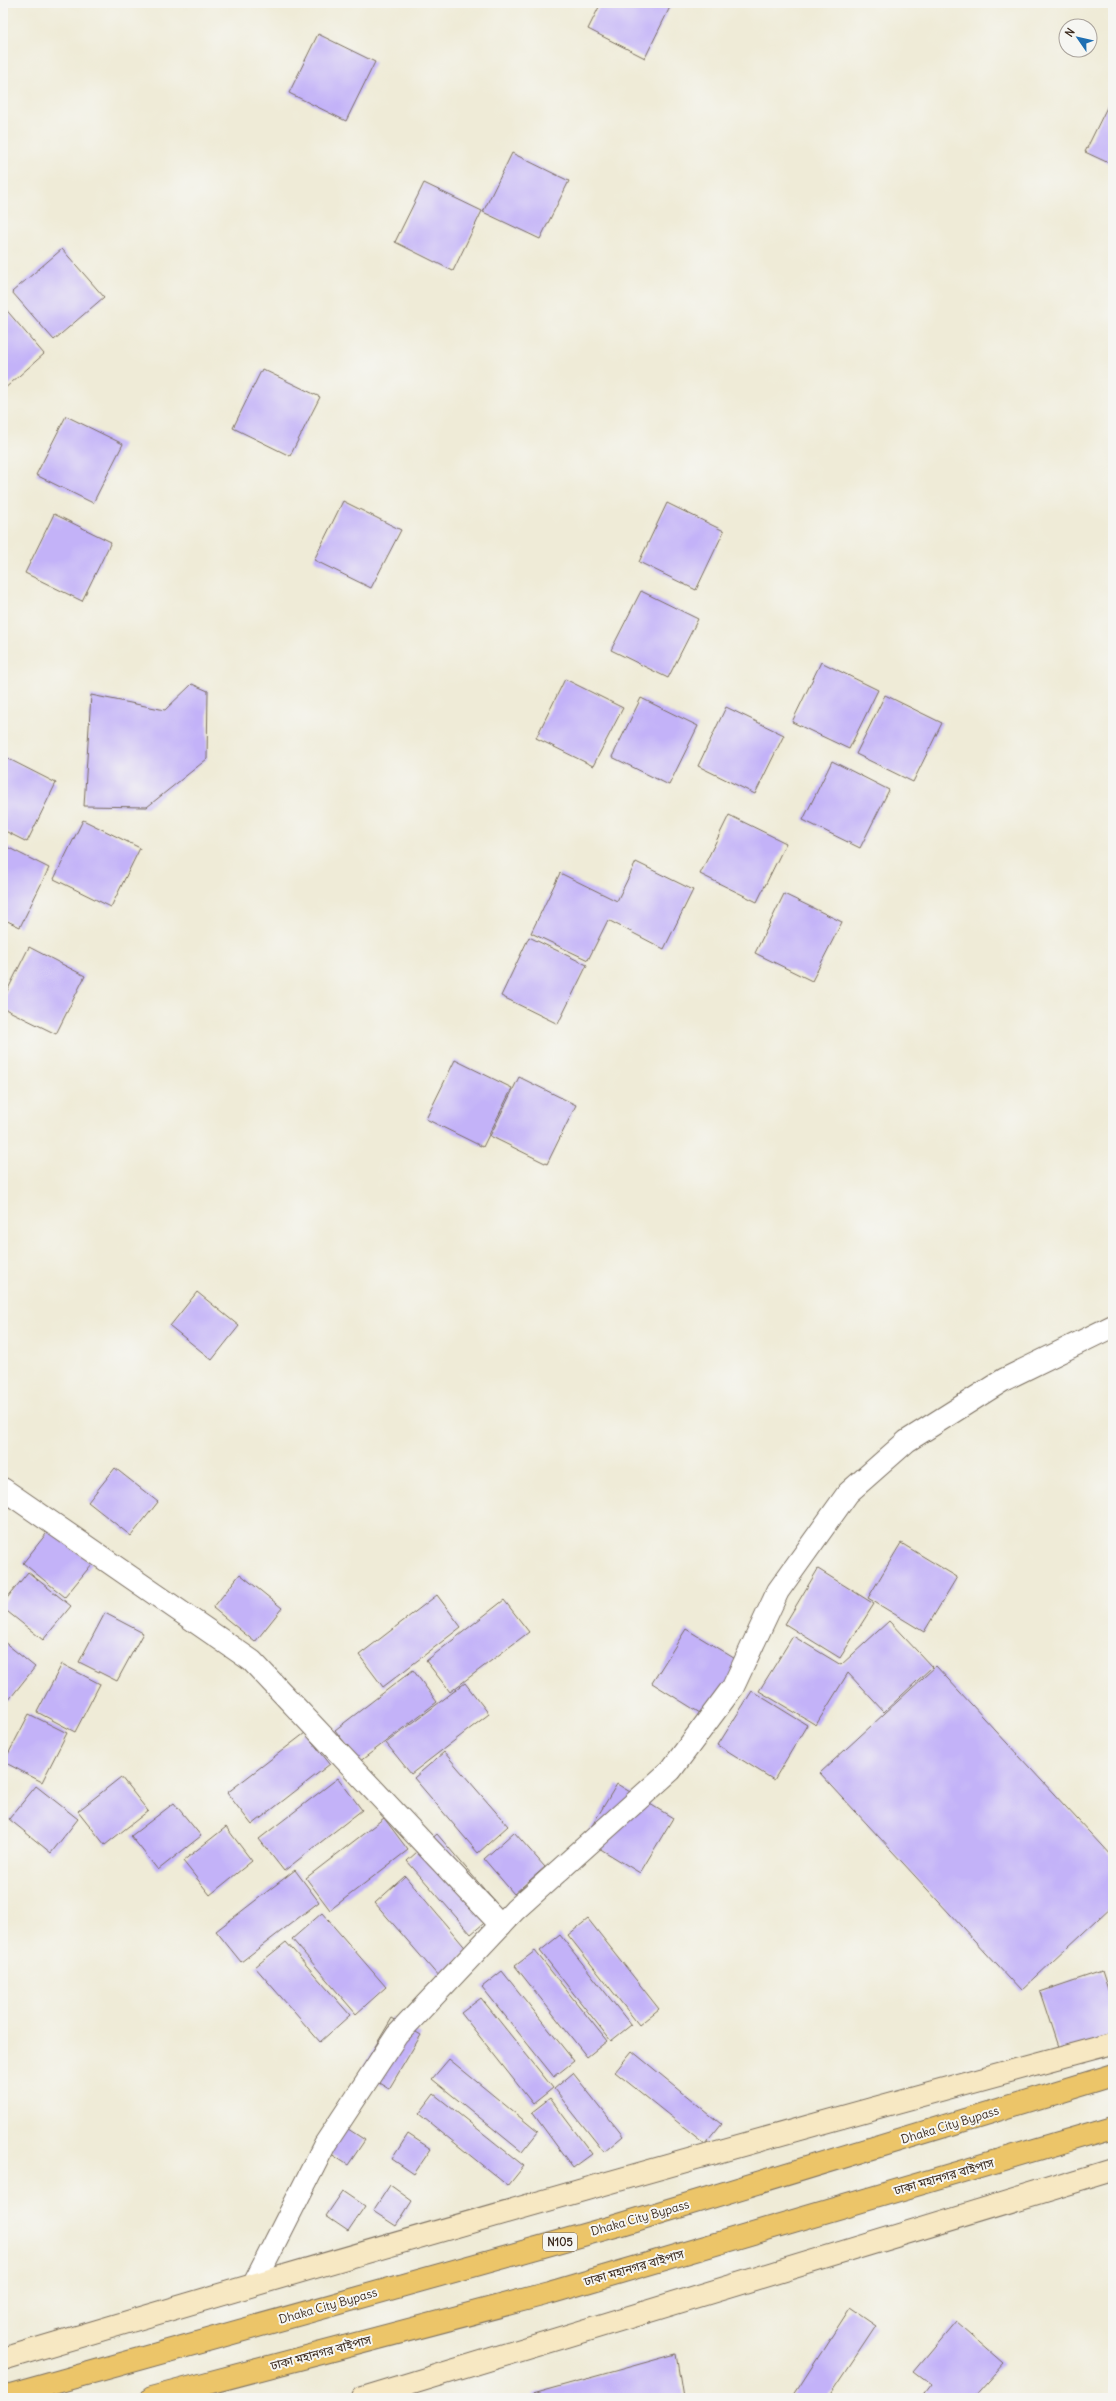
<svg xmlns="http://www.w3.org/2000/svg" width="1116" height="2401" font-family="Delius,'Noto Sans Bengali',sans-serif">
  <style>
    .building { fill: #c3b2f8 }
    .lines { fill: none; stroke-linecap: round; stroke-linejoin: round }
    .street-casing { stroke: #7a6e5f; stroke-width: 24 }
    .secondary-casing { stroke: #7a6e5f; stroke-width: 24 }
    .highway-casing { stroke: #7a6e5f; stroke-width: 24 }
    .street { stroke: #fff; stroke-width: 22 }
    .secondary { stroke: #f7e8c3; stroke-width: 22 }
    .highway { stroke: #ecc569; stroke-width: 22 }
    .labels { text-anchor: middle; stroke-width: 4; stroke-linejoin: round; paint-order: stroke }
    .shield { fill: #f6f6f2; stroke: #73675e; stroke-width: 1 }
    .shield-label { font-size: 11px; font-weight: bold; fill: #3b2a1e }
    .street-label { font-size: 12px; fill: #3b2a1e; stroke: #f6f6f2 }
  </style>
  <rect width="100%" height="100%" fill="#f6f6f2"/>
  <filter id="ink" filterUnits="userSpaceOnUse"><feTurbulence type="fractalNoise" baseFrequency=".025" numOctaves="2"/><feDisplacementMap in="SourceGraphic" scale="8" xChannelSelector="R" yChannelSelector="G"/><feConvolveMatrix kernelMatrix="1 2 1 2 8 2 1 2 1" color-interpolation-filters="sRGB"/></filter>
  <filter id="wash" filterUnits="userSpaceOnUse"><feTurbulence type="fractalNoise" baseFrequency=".012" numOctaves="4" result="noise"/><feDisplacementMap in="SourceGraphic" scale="16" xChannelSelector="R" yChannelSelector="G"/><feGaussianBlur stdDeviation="0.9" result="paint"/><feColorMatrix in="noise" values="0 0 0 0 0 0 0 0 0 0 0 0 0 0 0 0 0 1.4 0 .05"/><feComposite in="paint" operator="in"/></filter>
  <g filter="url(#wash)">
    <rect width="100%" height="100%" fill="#efebd7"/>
    <g id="blocks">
      <g class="building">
        <polygon points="601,3 672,3 645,58 588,29"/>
        <polygon points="318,34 375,62 346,121 289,93"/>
        <polygon points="1113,95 1113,165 1085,152"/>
        <polygon points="512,153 569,181 540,239 483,212"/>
        <polygon points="424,183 482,211 453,271 395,242"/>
        <polygon points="62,249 104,297 54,340 12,292"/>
        <polygon points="3,306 44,354 3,390"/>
        <polygon points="262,369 320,397 290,456 233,428"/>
        <polygon points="66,416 123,444 93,503 36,475"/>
        <polygon points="343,501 401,530 371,588 314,560"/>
        <polygon points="667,503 724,531 696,590 639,562"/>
        <polygon points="54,514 111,542 82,601 25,573"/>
        <polygon points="641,591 698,619 668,678 611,650"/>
        <polygon points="821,662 878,690 849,749 792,722"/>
        <polygon points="565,679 623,708 593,766 536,738"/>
        <polygon points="192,684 208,691 207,759 147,807 84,806 91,695 165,710"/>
        <polygon points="885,695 942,723 913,782 856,754"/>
        <polygon points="641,698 698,726 669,785 612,757"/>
        <polygon points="726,707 784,735 755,794 698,766"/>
        <polygon points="3,756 56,783 27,842 3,830"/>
        <polygon points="832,761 889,790 860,848 803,820"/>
        <polygon points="729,815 786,843 757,902 700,874"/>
        <polygon points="83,820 140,848 111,907 54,879"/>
        <polygon points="3,845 49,868 20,927 3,919"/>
        <polygon points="636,862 693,890 664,949 608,920 588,960 531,933 560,873 617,901"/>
        <polygon points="784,894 842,922 812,981 755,953"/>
        <polygon points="529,937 587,965 558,1024 501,996"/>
        <polygon points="29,947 85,976 56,1034 3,1008 3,999"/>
        <polygon points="455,1060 512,1088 483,1147 426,1119"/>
        <polygon points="519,1077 576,1105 547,1164 490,1136"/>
        <polygon points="197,1292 239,1326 212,1360 170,1326"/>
        <polygon points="115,1468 158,1502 131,1536 88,1502"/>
        <polygon points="50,1529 92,1564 65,1597 23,1563"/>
        <polygon points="901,1543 957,1577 924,1632 868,1598"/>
        <polygon points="818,1569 874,1604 840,1658 785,1624"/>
        <polygon points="28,1572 71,1606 43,1640 3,1608 3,1603"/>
        <polygon points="240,1574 282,1608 255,1642 213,1608"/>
        <polygon points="437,1595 461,1627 383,1687 359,1655"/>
        <polygon points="504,1600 529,1632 450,1692 426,1661"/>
        <polygon points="105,1613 143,1633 117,1681 79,1662"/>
        <polygon points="889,1621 932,1667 884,1712 848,1673 816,1725 759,1691 793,1636 841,1665"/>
        <polygon points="686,1629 742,1663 708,1718 652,1683"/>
        <polygon points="3,1641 35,1667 8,1701 3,1696"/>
        <polygon points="62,1664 100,1684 75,1732 37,1712"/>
        <polygon points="936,1666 1113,1858 1113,1905 1021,1991 820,1773"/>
        <polygon points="413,1670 437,1702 359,1762 335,1730"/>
        <polygon points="465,1683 489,1714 411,1774 386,1743"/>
        <polygon points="752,1691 807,1725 774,1780 718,1745"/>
        <polygon points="29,1714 67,1733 42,1782 4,1762"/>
        <polygon points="305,1733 330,1764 252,1825 227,1793"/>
        <polygon points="444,1752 508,1826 478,1853 414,1778"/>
        <polygon points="121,1777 148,1811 105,1845 78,1811"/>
        <polygon points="338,1778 362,1810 284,1871 259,1839"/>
        <polygon points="617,1784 673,1818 640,1873 584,1839"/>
        <polygon points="36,1786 78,1819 51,1853 9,1819"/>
        <polygon points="174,1803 201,1836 158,1870 131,1836"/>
        <polygon points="384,1818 408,1850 330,1910 306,1878"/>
        <polygon points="226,1827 252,1861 210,1895 183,1861"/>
        <polygon points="514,1832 545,1867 514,1894 484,1859"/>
        <polygon points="437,1834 501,1909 471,1934 407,1861"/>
        <polygon points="295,1870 319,1902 241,1962 216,1931"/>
        <polygon points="405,1876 468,1951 439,1977 375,1903"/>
        <polygon points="322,1913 386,1987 356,2014 292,1939"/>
        <polygon points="588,1919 659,2009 639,2025 568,1935"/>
        <polygon points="560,1935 631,2025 611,2041 540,1951"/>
        <polygon points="286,1942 350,2015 320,2042 255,1967"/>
        <polygon points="535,1951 607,2041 587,2057 515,1966"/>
        <polygon points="502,1971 574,2061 554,2077 482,1987"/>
        <polygon points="1102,1971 1113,2005 1113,2035 1060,2053 1040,1992"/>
        <polygon points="481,1998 553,2088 533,2104 461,2013"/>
        <polygon points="392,2018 421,2035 389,2089 360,2072"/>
        <polygon points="632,2051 721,2124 705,2144 615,2072"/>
        <polygon points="449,2059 538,2132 522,2152 432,2079"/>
        <polygon points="573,2073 623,2136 604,2152 554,2089"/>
        <polygon points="434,2094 524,2166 508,2186 419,2114"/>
        <polygon points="550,2098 592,2154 573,2168 532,2112"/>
        <polygon points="342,2125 365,2140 348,2165 325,2150"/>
        <polygon points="408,2134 431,2149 414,2174 392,2159"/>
        <polygon points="390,2185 412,2201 396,2226 373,2211"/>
        <polygon points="343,2191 365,2206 348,2231 326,2216"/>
        <polygon points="850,2308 876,2326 828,2398 792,2398"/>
        <polygon points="956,2322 1003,2363 972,2398 921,2398 931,2385 914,2372"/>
        <polygon points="676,2354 683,2398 536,2398 532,2394"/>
      </g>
    </g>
  </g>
  <g filter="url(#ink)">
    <use href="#blocks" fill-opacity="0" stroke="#7a6e5f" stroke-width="1"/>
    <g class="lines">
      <g class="street-casing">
        <g id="street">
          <polyline points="3,1489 252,1661 501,1925"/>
          <polyline points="254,2284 325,2144 397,2035 515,1910 671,1770 733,1687 778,1591 848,1493 907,1441 1005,1379 1113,1326"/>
        </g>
      </g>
      <g class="secondary-casing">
        <g id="secondary">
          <path d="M3,2359C372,2249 742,2143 1113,2043"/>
          <polyline points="363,2398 1113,2170"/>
        </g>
      </g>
      <g class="highway-casing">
        <g id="highway">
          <polyline points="3,2397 619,2225 1113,2075"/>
          <polyline points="151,2398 549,2293 1113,2127"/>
        </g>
      </g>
      <use href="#street" class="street"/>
      <use href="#secondary" class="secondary"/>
      <use href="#highway" class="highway"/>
    </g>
  </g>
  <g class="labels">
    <rect class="shield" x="543" y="2233" width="34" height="18" rx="3"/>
    <g class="shield-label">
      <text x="560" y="2246">N105</text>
    </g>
    <g class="street-label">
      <text transform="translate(950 2125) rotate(-17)" y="4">Dhaka City Bypass</text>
      <text transform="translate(944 2177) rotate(-16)" y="4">ঢাকা মহানগর বাইপাস</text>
      <text transform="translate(640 2218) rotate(-16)" y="4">Dhaka City Bypass</text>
      <text transform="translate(634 2268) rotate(-16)" y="4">ঢাকা মহানগর বাইপাস</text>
      <text transform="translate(328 2306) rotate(-16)" y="4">Dhaka City Bypass</text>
      <text transform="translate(321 2353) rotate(-15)" y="4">ঢাকা মহানগর বাইপাস</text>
    </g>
  </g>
  <rect width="1116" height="2401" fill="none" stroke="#f6f6f2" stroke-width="16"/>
  <g transform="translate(1078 38) rotate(304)"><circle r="19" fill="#f6f6f2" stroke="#aba49d"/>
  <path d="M0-3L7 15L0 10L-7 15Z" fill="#1f6fb2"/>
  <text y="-6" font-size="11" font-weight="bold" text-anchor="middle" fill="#3b2a1e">N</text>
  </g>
</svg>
